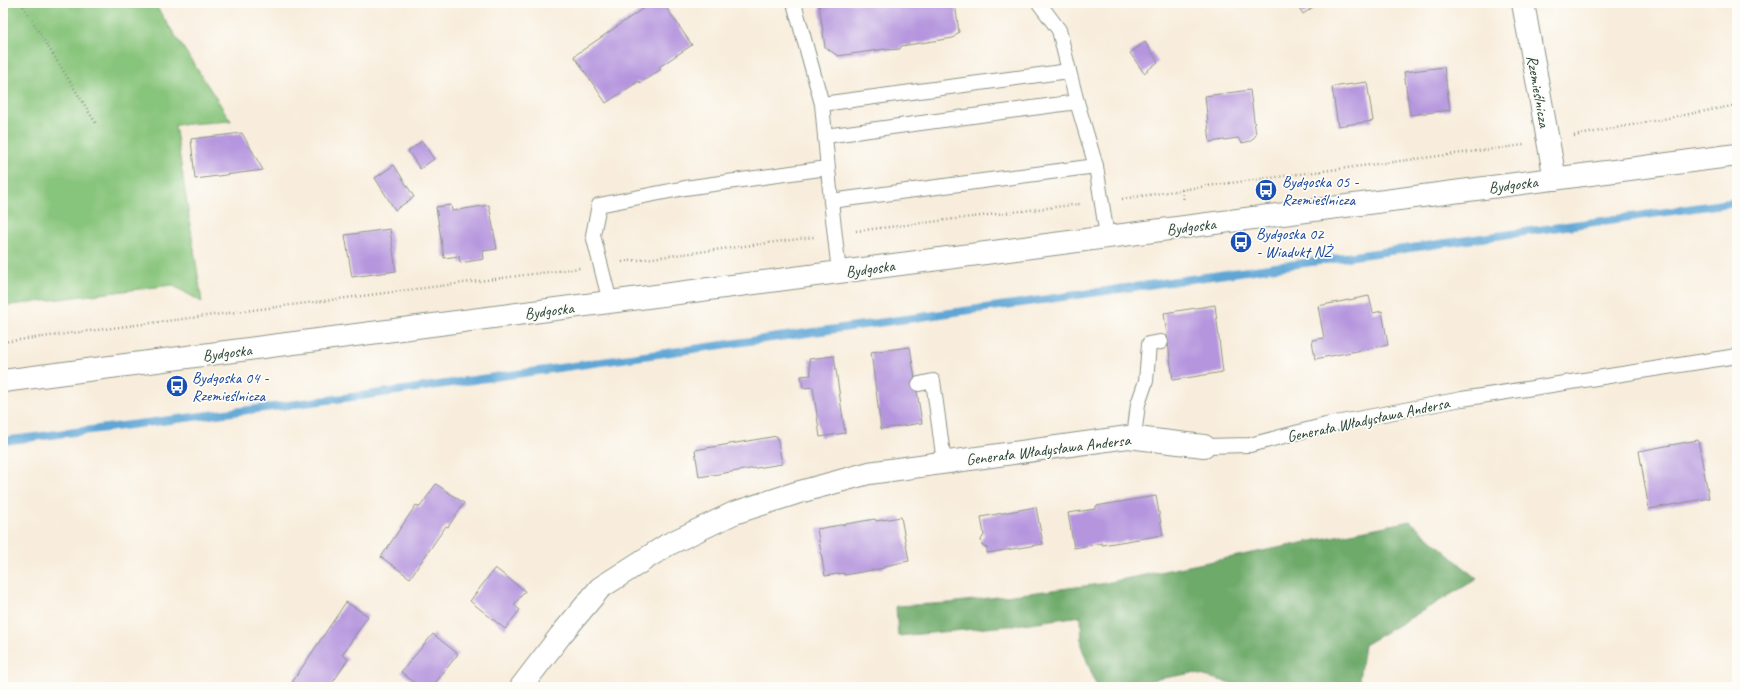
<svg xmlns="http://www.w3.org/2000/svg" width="1740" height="690" font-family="Caveat,sans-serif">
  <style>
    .green { fill: #88c57b; stroke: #548158 }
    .forest { fill: #6eaa6b; stroke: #467450 }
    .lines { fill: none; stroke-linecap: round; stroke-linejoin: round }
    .stream { stroke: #5ea6d5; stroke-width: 8 }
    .building { fill: #b595de }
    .lane-casing { stroke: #8c9588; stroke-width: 16 }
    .street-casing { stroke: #8c9588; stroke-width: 24 }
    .primary-casing { stroke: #8c9588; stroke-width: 24 }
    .path { stroke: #8c9588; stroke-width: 2.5; stroke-dasharray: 1 3; stroke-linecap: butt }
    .lane { stroke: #fff; stroke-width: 14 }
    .street { stroke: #fff; stroke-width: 22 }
    .primary { stroke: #fff; stroke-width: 22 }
    .labels { text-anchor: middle; stroke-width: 3.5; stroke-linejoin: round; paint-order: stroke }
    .street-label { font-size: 16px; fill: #1f3d34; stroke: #fdfcf7 }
    .transit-label { font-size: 16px; fill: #164399; stroke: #fdfcf7; text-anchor: start }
  </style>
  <rect width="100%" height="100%" fill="#fdfcf7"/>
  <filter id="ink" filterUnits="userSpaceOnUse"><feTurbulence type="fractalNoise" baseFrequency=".025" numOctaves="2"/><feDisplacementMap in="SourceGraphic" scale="8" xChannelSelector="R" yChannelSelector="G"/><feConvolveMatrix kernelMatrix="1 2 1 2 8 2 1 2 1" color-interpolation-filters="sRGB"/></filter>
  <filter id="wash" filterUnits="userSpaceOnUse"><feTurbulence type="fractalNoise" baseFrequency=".012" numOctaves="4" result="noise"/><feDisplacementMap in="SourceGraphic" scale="16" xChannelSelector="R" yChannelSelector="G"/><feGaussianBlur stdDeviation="0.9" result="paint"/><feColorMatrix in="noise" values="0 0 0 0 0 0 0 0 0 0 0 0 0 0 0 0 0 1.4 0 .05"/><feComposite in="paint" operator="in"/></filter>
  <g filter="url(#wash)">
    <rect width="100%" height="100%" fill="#f8eddc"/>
    <polygon class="green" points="3,3 154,3 231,121 175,125 202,302 172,285 3,306"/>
    <polygon class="forest" points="1410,521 1477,579 1364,645 1358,687 1245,687 1193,673 1111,687 1097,687 1082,648 1081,616 1008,626 898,636 896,606 949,603 1100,584"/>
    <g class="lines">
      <polyline class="stream" points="3,441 360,396 1737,202"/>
    </g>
    <g id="blocks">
      <g class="building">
        <polygon points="651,3 663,3 692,45 659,67 661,69 640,83 639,81 606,103 574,56"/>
        <polygon points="819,3 955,3 959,32 953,38 901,46 900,49 886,50 885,49 838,56 825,47"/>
        <polygon points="1296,3 1319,3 1303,14"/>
        <polygon points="1145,42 1158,62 1144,73 1130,53"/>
        <polygon points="1444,67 1450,110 1410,115 1404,72"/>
        <polygon points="1367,82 1373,121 1338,126 1332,87"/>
        <polygon points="1250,90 1256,135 1251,141 1242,143 1238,138 1210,142 1205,96"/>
        <polygon points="242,133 263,170 195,179 191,139"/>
        <polygon points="422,141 434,159 420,169 408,151"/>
        <polygon points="394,165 414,197 395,210 375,178"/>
        <polygon points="451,205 452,211 489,205 497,249 483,251 484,259 460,263 459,256 444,258 436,207"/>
        <polygon points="390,229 396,271 352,277 345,235"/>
        <polygon points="1369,296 1373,313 1382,311 1388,345 1315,359 1312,340 1324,338 1318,306"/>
        <polygon points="1215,305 1223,372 1173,380 1164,313"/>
        <polygon points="910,347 922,423 881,429 871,352"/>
        <polygon points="834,356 845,433 820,437 813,387 803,388 801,376 811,375 809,359"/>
        <polygon points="777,436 782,464 699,477 695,450"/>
        <polygon points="1698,440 1709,498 1649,509 1639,451"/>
        <polygon points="436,484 464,503 448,527 446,526 410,578 381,557 416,505 420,507"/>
        <polygon points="1156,496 1163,535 1102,545 1102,543 1074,548 1068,513 1096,509 1096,506"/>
        <polygon points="1036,507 1043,544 987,553 987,548 982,545 981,540 984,535 981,517"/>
        <polygon points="901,517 909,561 884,566 884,568 844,575 844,573 825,576 817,529 875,519 876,521"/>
        <polygon points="495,568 525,591 514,605 520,610 505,629 470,601"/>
        <polygon points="346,602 368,616 342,655 348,659 330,687 289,687"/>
        <polygon points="433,634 458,654 432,687 420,687 401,672"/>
      </g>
    </g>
  </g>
  <g filter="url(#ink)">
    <use href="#blocks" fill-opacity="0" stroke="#8c9588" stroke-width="1"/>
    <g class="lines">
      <g class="lane-casing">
        <g id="lane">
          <polyline points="794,3 822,104 831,201 839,272"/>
          <polyline points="1039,3 1059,30 1069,71"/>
          <polyline points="822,104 1069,71 1077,102"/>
          <polyline points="825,136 1077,102 1096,166"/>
          <polyline points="831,201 1096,166 1107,236"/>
          <polyline points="610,302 593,235 599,205 685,188 827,168"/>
          <polyline points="919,384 933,381 944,462"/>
          <polyline points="1134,437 1138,404 1146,381 1149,344 1161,342"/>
          <polyline points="1204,446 1250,445 1326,425 1462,399 1737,356"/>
        </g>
      </g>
      <g class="street-casing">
        <g id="street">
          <polyline points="1523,3 1555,179"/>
          <polyline points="521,687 560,636 600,588 667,545 734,513 796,493 869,473 1128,437 1204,446"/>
        </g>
      </g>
      <g class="primary-casing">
        <polyline id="primary" points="3,381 1737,155"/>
      </g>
      <g class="path">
        <polyline points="21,3 97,125"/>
        <polyline points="1574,136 1737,105"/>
        <polyline points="1182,190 1184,201"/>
        <polyline points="1122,199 1207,186 1524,145"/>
        <polyline points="856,231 1080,204"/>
        <polyline points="622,262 814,237"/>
        <polyline points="3,342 580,268"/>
      </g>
      <use href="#lane" class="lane"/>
      <use href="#street" class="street"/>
      <use href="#primary" class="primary"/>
    </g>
  </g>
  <defs>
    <g id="bus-disc" transform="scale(1.15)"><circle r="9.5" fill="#1a4fb4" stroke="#fdfcf7"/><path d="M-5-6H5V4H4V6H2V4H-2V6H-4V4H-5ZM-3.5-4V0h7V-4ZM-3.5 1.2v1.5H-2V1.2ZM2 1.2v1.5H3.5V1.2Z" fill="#fff"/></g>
  </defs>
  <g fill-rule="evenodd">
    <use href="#bus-disc" x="1266" y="190"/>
    <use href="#bus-disc" x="1241" y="242"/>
    <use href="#bus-disc" x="177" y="386"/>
  </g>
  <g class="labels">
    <g class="street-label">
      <text transform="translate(1539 91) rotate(80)" y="6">Rzemieślnicza</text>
      <text transform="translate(1513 184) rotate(-7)" y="6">Bydgoska</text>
      <text transform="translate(1191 226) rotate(-7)" y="6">Bydgoska</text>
      <text transform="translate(870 268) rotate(-8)" y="6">Bydgoska</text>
      <text transform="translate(549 310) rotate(-7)" y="6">Bydgoska</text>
      <text transform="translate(227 352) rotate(-7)" y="6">Bydgoska</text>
      <text transform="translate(1368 419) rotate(-12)" y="6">Generała Władysława Andersa</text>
      <text transform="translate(1048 449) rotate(-7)" y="6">Generała Władysława Andersa</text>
    </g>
    <g class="transit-label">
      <text x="1282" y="187">Bydgoska 05 -<tspan x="1282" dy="18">Rzemieślnicza</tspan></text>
      <text x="1256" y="239">Bydgoska 02<tspan x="1256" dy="18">- Wiadukt NŻ</tspan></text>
      <text x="192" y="383">Bydgoska 04 -<tspan x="192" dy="18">Rzemieślnicza</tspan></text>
    </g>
  </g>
  <rect width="1740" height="690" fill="none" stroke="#fdfcf7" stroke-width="16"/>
</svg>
